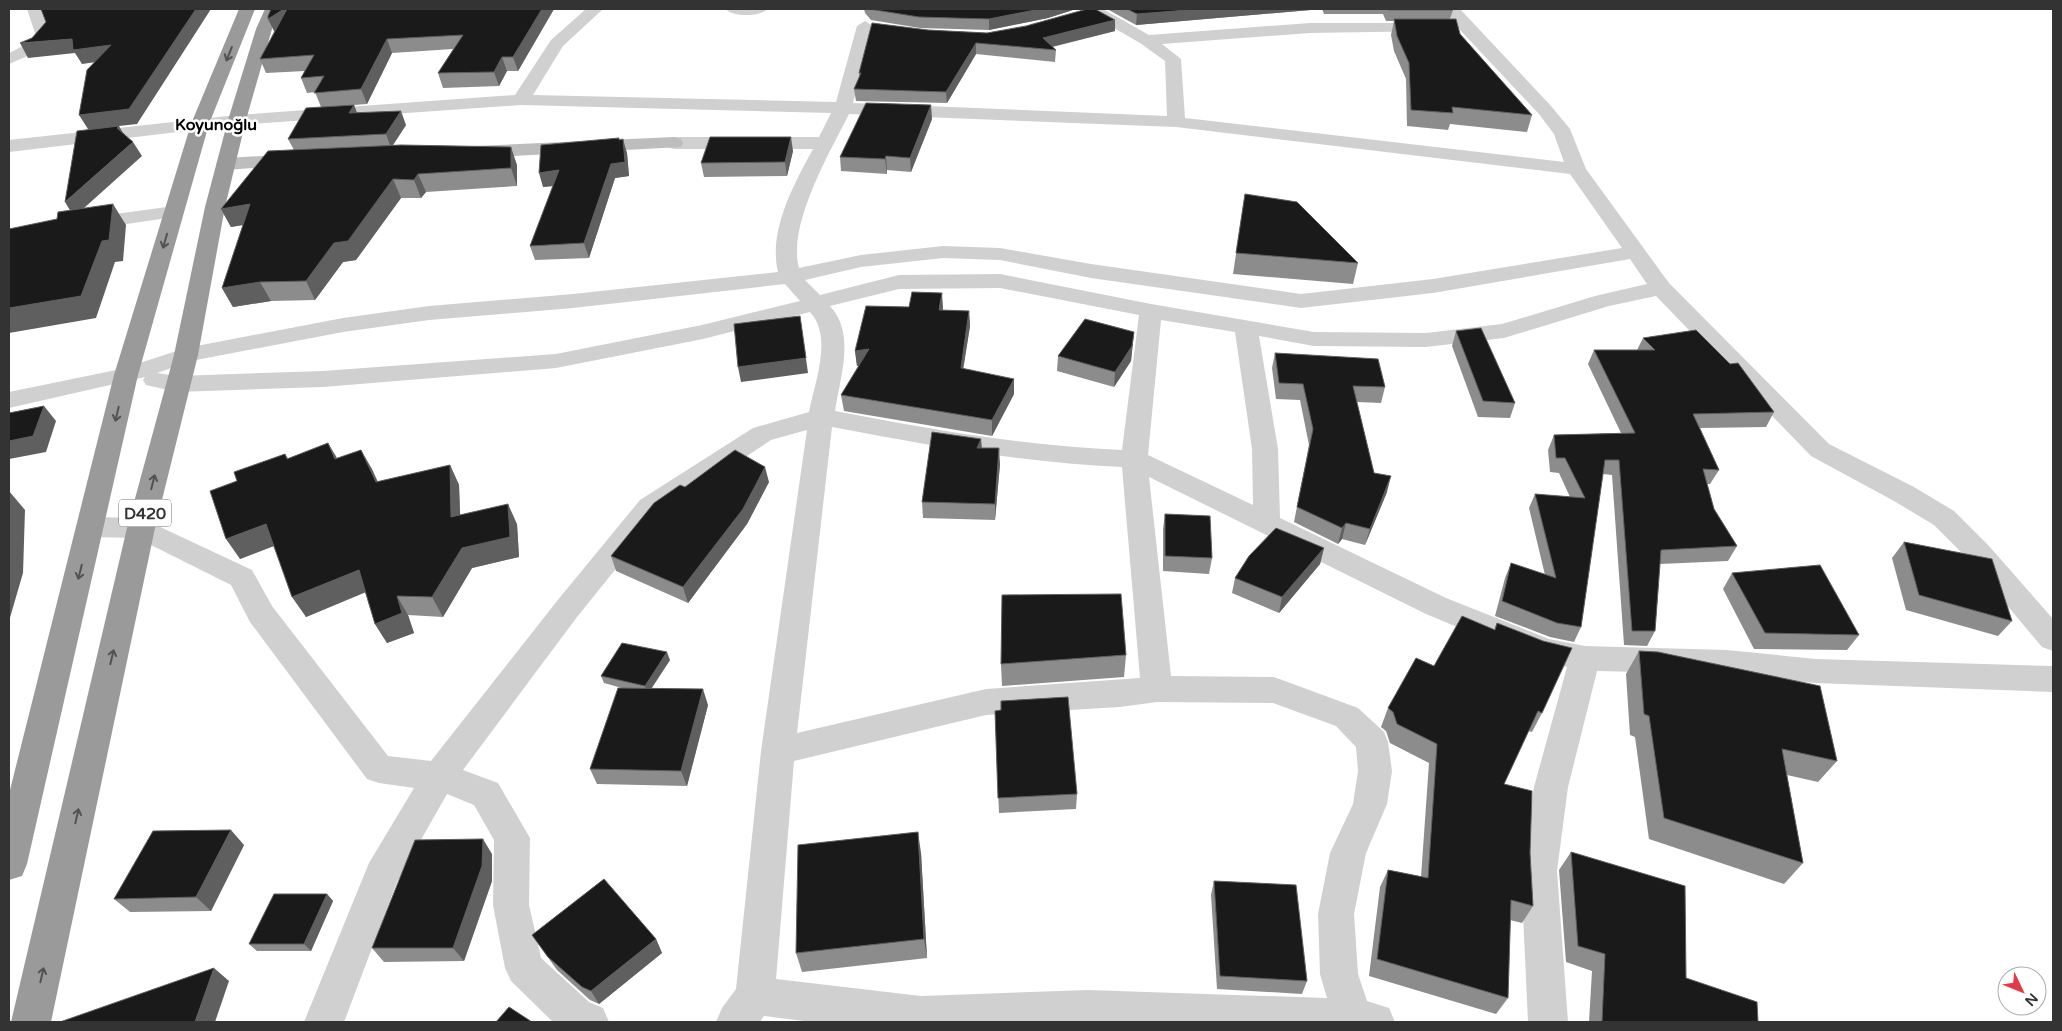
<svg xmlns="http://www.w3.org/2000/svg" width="2062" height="1031" font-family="'Varela Round',sans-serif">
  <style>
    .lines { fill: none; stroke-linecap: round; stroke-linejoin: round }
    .street { fill: #d0d0d0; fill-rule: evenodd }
    .secondary { fill: #bdbdbd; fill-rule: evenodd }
    .highway { fill: #9a9a9a; fill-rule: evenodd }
    .wall { fill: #8c8c8c }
    .shaded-wall { fill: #5f5f5f }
    .building { fill: #1a1a1a; stroke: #5f5f5f }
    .oneway { stroke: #525252 }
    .labels { text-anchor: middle; stroke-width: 5; stroke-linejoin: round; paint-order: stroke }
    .far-quarter-label { font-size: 16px; font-weight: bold; fill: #000; stroke: #fff }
    .shield { fill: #fff; stroke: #707070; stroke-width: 1 }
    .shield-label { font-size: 16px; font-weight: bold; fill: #333 }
  </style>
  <rect width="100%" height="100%" fill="#fff"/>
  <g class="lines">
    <g class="street">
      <polygon points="27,9 43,9 52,36 39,51 9,64 9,53 27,44 36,36"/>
      <path d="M586,9H603L563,46L533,95L836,102L857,26L865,21L873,26L853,103L1167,116L1165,61L1140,43L1088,13L1087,9H1103L1149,35L1310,23H1431L1439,28L1437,31L1310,33L1162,44L1181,59L1185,118L1564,162L1554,134L1539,114L1461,31L1444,9H1460L1551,106L1570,129L1586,169L1669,283L1829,444L1914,487L1954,511L1989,546L2053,619V651L2042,647L1969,560L1934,525L1894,501L1811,456L1656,296L1609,306L1504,338L1426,347L1314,346L1259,336L1278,449L1280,518L1446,598L1549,639L1585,646L1727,650L1816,659L2053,666V692L1816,683L1727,674L1597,671L1568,787L1557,871L1568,1022H1528L1521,871L1534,787L1567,667L1534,659L1426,614L1149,477L1171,676L1274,677L1358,708L1384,732L1388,742L1392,771L1387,804L1366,853L1354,914L1358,974L1367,1001L1389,1008L1395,1022H812L764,1016L760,1022H716L722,1008L736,989L761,751L807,430L771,440L660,514L577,617L463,770L498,783L530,838L529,905L541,958L589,1002L603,1008L609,1022H553L511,981L505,968L493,905L494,840L474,805L447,794L397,882L344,1022H304L369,863L414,788L379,783L367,779L250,622L231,585L137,538L91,537L81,534L77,527L81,520L91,517L141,518L252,570L272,606L388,756L431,761L557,601L640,500L753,428L809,412C815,381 833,337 810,312L703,339L556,368L323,387L177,392L146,385L143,380L145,377L9,408V392L121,369L186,348L343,318L429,306L573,294L778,272C768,231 794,184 813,149H674L667,147L665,143L667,139L674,137H819L831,113L521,105L237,125L9,152V140L237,115L515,95L551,40ZM849,114L1176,127L1570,174L1622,248L1433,279L1301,294L1091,264L1000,248L943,246L861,255L799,268C787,225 830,152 849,114ZM943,258L1000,260L1091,278L1301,308L1433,293L1630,259L1647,284L1595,296L1502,324L1426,333L1314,332L1151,304L1000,274L899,275L820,295L805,280L861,267ZM785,284L800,301L702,325L556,354L323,371L177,376L157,373L191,361L343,332L429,320L573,308ZM1000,288L1139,315L1122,450C1025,446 929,429 835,411C840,377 856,334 830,306L899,289ZM1161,320L1235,332L1252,449L1253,505L1148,455ZM832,427C928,445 1024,463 1122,467L1140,678L986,689L797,733ZM1157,702L1273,703L1336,726L1356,747L1358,771L1353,804L1330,853L1318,914L1320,974L1327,998L1088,990L921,996L776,979L794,761L986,715L1120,707Z"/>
      <path d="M726,9H767C761,17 732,17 726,9Z"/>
      <polygon points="174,206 181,208 184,212 181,216 86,230 79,228 76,224 79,220 86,218"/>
    </g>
    <g class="secondary">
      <polygon points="674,137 681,139 683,143 681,147 474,158 467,156 465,152 467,148 474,146"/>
      <polygon points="296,154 303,156 306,160 303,164 226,170 219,168 216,164 219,160 226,158"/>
    </g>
    <g class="highway">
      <polygon points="239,9 255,9 209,124 138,375 27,864 22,876 9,880 9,794 114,375 191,124"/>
      <polygon points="265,9 281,9 272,29 246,120 225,207 198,355 155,528 51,1022 11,1022 127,528 174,355 205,207 228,120 256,29"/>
    </g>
  </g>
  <g class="wall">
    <polygon points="271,9 554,9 518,71 507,71 499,86 443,88 438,73 453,49 392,53 367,104 354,105 357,113 406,125 393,145 517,165 517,186 426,192 421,198 401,198 356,260 343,262 315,300 271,301 233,307 222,288 243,225 231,227 221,209 294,150 288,139 321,107 315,92 307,93 301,78 305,71 266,73 260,59 274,32"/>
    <polygon points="864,9 1076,9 1048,18 989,30 920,28 871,20 865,13"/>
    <polygon points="1107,9 1452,9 1453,10 1450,19 1460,34 1532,115 1527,132 1450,124 1448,130 1407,126 1406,79 1394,51 1391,35 1394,21 1386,21 1383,14 1324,14 1322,9 1136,25"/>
    <polygon points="928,30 987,33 1115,31 1052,47 1056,50 1055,62 976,54 947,103 856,101 854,89 859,78 859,73"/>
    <polygon points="932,119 911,172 887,170 887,174 841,171 840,157"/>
    <polygon points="620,140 627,153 629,176 615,178 589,258 535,260 530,246 553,186 543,187"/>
    <polygon points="793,151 787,176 704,177 701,163"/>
    <polygon points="1245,194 1358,263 1353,284 1233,274"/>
    <polygon points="943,308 942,310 969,311 970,326 963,369 1014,394 992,436 844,411 841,395 859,366 857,366 855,351"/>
    <polygon points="1456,331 1515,403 1510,418 1478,417 1452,346"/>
    <polygon points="1134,332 1131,361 1114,387 1057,371 1058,356"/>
    <polygon points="1643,338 1774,412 1766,427 1700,428 1719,470 1710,484 1707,484 1714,509 1737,546 1728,561 1660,564 1655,631 1647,646 1624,645 1612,475 1603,474 1581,627 1574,642 1550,637 1495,616 1505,578 1511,563 1545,575 1529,508 1535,494 1570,497 1559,473 1550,472 1548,450 1554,435 1621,433 1588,364 1594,350 1637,350"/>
    <polygon points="1275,353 1385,387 1381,403 1357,402 1374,473 1387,492 1365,545 1342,539 1338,544 1294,522 1309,445 1300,400 1276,399 1272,368"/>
    <polygon points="981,439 982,448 1000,464 995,520 923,518 922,502"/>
    <polygon points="361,450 377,482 450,465 459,485 460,515 517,524 519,557 472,568 443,617 408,615 414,633 387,643 375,624 365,592 306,617 274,546 240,559 237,481 285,454 288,458 337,458"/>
    <polygon points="769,482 747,524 688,603 616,571 611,556 685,487"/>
    <polygon points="1165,514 1212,558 1209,574 1163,571 1163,529"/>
    <polygon points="1904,542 2012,621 1998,636 1906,610 1892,558"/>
    <polygon points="1324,548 1320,564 1279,613 1232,593 1235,578"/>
    <polygon points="1732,573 1859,635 1847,650 1754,649 1723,589"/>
    <polygon points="1497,623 1542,713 1532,732 1528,731 1504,784 1530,853 1533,906 1522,923 1510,920 1508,998 1496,1014 1369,976 1380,887 1388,870 1421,877 1429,763 1390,743 1386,731 1381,727 1388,708 1434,666 1494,630"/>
    <polygon points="1639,651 1837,761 1818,782 1787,775 1803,863 1784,884 1649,839 1635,737 1630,735 1626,674"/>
    <polygon points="1126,655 1124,677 1002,686 1001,664"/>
    <polygon points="670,660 651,688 708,705 687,786 597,784 590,769 622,688 604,683 601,676"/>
    <polygon points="995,711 1077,794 1076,809 999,813"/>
    <polygon points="244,845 211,911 130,912 114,899"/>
    <polygon points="1571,852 1686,978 1758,1022 1589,1022 1592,971 1566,962 1559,870"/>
    <polygon points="921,853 927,958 802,972 796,953"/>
    <polygon points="492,854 492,881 464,961 384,962 372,948"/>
    <polygon points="1214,881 1307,981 1302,994 1217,989 1211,895"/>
    <polygon points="327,894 333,901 311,951 257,951 249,944"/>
    <polygon points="532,935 656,939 662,953 599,1004 590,1000 557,970"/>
  </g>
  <g class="shaded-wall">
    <polygon points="196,9 211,9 137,124 119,126 127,140 88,129 79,115"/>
    <polygon points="284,9 290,9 275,33 268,19"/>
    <polygon points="542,9 554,9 518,71 513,57"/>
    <polygon points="1040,9 1076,9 1048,18 989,30 989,19"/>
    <polygon points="1201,9 1322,9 1136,25 1137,14"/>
    <polygon points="1115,20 1115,31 1043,49 1043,38"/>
    <polygon points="72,39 111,45 118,59 82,64 75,53 28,58 20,43"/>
    <polygon points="387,39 392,53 367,104 361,89"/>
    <polygon points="976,43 976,54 947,103 946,92"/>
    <polygon points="502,57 507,71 499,86 494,72"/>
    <polygon points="354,105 359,118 349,113"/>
    <polygon points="931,105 932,119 911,172 910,158"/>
    <polygon points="401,111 406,125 391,148 386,134"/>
    <polygon points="791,137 793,151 787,176 785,162"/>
    <polygon points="623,139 627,153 629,176 615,178 589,258 584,243 611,164"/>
    <polygon points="133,142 142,156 74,217 65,202"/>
    <polygon points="511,147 517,165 517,186 511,168"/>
    <polygon points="886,156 887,170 887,174 885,159"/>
    <polygon points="559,170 563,185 543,187 539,173"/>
    <polygon points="418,174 426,192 421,198 414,180"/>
    <polygon points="393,179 401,198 356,260 343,262 315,300 306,281 334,243"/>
    <polygon points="113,204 126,225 123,261 115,262 96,318 9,333 9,308"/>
    <polygon points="250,204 260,222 231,227 221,209"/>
    <polygon points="260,282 271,301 233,307 222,288"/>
    <polygon points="942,293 943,308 940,325 939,310"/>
    <polygon points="969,311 970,326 961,383 961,368"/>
    <polygon points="800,316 808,373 741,382 738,367"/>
    <polygon points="1134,332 1131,361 1114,387 1115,372"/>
    <polygon points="869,349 871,364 857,366 855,351"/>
    <polygon points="1014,379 1014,394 992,436 992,420"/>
    <polygon points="44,406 56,421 46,452 9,459 9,441"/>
    <polygon points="981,439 982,455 977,448"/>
    <polygon points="328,443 340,463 335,459"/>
    <polygon points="999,448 1000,464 995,520 995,504"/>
    <polygon points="361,450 372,469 387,502 376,482"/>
    <polygon points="450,465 459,485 461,537 451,517"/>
    <polygon points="765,467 769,482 747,524 688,603 683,587"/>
    <polygon points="1391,476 1387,492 1365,545 1370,529"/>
    <polygon points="9,491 25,510 23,573 9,621"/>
    <polygon points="508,504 517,524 519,557 472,568 443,617 432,597 462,548"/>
    <polygon points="1346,523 1342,539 1338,544 1342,528"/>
    <polygon points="266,524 279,544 240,559 226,539"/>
    <polygon points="1324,548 1320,564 1279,613 1282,597"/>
    <polygon points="359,570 371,590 306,617 292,597"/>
    <polygon points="397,596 408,615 414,633 387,643 375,624"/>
    <polygon points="667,652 670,660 648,694 645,686"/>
    <polygon points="703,689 708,705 687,786 681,771"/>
    <polygon points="231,830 244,845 211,911 196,897"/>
    <polygon points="918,832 921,853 927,958 924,939"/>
    <polygon points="483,839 492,854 492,881 464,961 453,948"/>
    <polygon points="327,894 333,901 311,951 304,944"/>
    <polygon points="656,939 662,953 599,1004 591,991"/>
    <polygon points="214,968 229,981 215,1022 195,1022"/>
  </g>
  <g class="building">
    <polygon points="41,9 196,9 129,109 79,115 87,70 111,45 73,50 72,39 20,43 32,38 46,22"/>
    <polygon points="271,9 284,9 268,19 268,16"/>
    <polygon points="287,9 542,9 513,57 502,57 494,72 438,73 463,35 387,39 361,89 314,93 324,76 301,78 314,55 260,59"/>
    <polygon points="869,9 1040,9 989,19 919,17"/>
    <polygon points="1087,9 1095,9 1115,20 1043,38 1056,50 976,43 946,92 854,89 861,73 859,73 872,23 928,30 987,33 1026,26"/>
    <polygon points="1127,9 1201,9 1137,14"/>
    <polygon points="1387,9 1452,9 1453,10 1388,10"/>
    <polygon points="1394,19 1456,19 1460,34 1532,115 1452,107 1453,113 1411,110 1409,63 1397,36"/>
    <polygon points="866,103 931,105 910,158 886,156 885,159 840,157"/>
    <polygon points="354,105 349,113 401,111 386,134 288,139 306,108"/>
    <polygon points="119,126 117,128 133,142 65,202 77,131"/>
    <polygon points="710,137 791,137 785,162 701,163"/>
    <polygon points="619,138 619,140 623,139 625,162 611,164 584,243 530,246 559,170 539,173 541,145"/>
    <polygon points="401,145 511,147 511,168 418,174 414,180 393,179 348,241 334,243 306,281 260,282 222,288 250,204 221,209 268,151"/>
    <polygon points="1245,194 1297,202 1358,263 1236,253"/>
    <polygon points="113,204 109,240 102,241 81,296 9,308 9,229 57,219 58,212"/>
    <polygon points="912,292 942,293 939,310 969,311 961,368 1014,379 992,420 841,395 869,349 855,351 866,306 909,307"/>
    <polygon points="800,316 806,358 738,367 734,324"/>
    <polygon points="1085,319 1134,332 1132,346 1115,372 1058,356"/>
    <polygon points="1481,328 1515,403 1483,401 1456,331"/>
    <polygon points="1696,330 1730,364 1738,363 1774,412 1693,414 1719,470 1703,469 1714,509 1737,546 1661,550 1655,631 1632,631 1619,460 1605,460 1581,627 1557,623 1502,601 1511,563 1556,578 1535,494 1585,498 1565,458 1556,458 1554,435 1635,433 1594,350 1655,350 1643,338"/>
    <polygon points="1275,353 1378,359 1385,387 1353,386 1374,473 1391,476 1370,529 1346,523 1342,528 1297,507 1313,429 1303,384 1279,383"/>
    <polygon points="44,406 33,436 9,441 9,413"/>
    <polygon points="932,432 981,439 977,448 999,448 995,504 922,502"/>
    <polygon points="328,443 335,459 361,450 376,482 450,465 451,517 508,504 510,537 462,548 432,597 397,596 402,613 375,624 359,570 292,597 266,524 226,539 210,491 237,481 234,472 285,454 287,459"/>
    <polygon points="735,450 765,467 743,509 683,587 611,556 654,503 680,485 685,487"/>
    <polygon points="1165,514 1210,516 1212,558 1165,556"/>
    <polygon points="1276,528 1324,548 1282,597 1235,578 1249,556"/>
    <polygon points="1904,542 1992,559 2012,621 1919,595"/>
    <polygon points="1820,565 1859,635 1765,633 1732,573"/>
    <polygon points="1121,594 1126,655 1001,664 1002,595"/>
    <polygon points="1462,616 1495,630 1497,623 1543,641 1572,648 1542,713 1538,711 1504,784 1532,791 1530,853 1533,906 1511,900 1508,998 1377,959 1388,870 1428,878 1437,744 1397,724 1393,712 1388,708 1416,658 1434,666"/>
    <polygon points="622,643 667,652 645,686 601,676"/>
    <polygon points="1639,651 1658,652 1820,686 1837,761 1782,749 1803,863 1664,818 1649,716 1644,714"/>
    <polygon points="618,688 703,689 681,771 590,769"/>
    <polygon points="1068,697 1077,794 998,798 995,711 1001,710 1001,701"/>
    <polygon points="231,830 196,897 114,899 153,831"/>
    <polygon points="918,832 924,939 796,953 798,845"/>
    <polygon points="483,839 482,866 453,948 372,948 415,840"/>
    <polygon points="1571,852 1685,886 1686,978 1757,1002 1758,1022 1602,1022 1605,954 1578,946"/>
    <polygon points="604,879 656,939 591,991 582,987 548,957 532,935"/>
    <polygon points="1214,881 1296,885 1307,981 1220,976"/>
    <polygon points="274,894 327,894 304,944 249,944"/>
    <polygon points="214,968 195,1022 60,1022"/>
    <polygon points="509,1007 532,1022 496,1022"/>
  </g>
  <defs><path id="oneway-shaft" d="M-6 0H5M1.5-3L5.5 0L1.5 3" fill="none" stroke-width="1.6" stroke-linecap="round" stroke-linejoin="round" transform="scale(1.25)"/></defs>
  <g class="oneway">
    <use href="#oneway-shaft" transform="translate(229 54) rotate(112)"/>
    <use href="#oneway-shaft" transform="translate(165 241) rotate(106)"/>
    <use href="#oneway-shaft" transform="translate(117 414) rotate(103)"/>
    <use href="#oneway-shaft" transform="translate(153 482) rotate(-76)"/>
    <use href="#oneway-shaft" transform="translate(80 572) rotate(104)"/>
    <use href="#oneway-shaft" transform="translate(112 657) rotate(-77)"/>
    <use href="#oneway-shaft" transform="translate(77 816) rotate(-77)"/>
    <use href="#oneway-shaft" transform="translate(42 975) rotate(-77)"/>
  </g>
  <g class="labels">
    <g class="far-quarter-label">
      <text x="216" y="130">Koyunoğlu</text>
    </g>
    <rect class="shield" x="119" y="499.5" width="52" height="27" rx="4"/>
    <g class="shield-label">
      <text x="145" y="519">D420</text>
    </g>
  </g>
  <rect width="2062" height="1031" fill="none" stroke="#333333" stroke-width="20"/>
  <g transform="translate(2022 991) rotate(133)"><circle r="24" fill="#ffffff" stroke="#adadad"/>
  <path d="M0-4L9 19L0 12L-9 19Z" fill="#e63946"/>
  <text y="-8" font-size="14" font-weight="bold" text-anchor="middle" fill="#333333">N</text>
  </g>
</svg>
